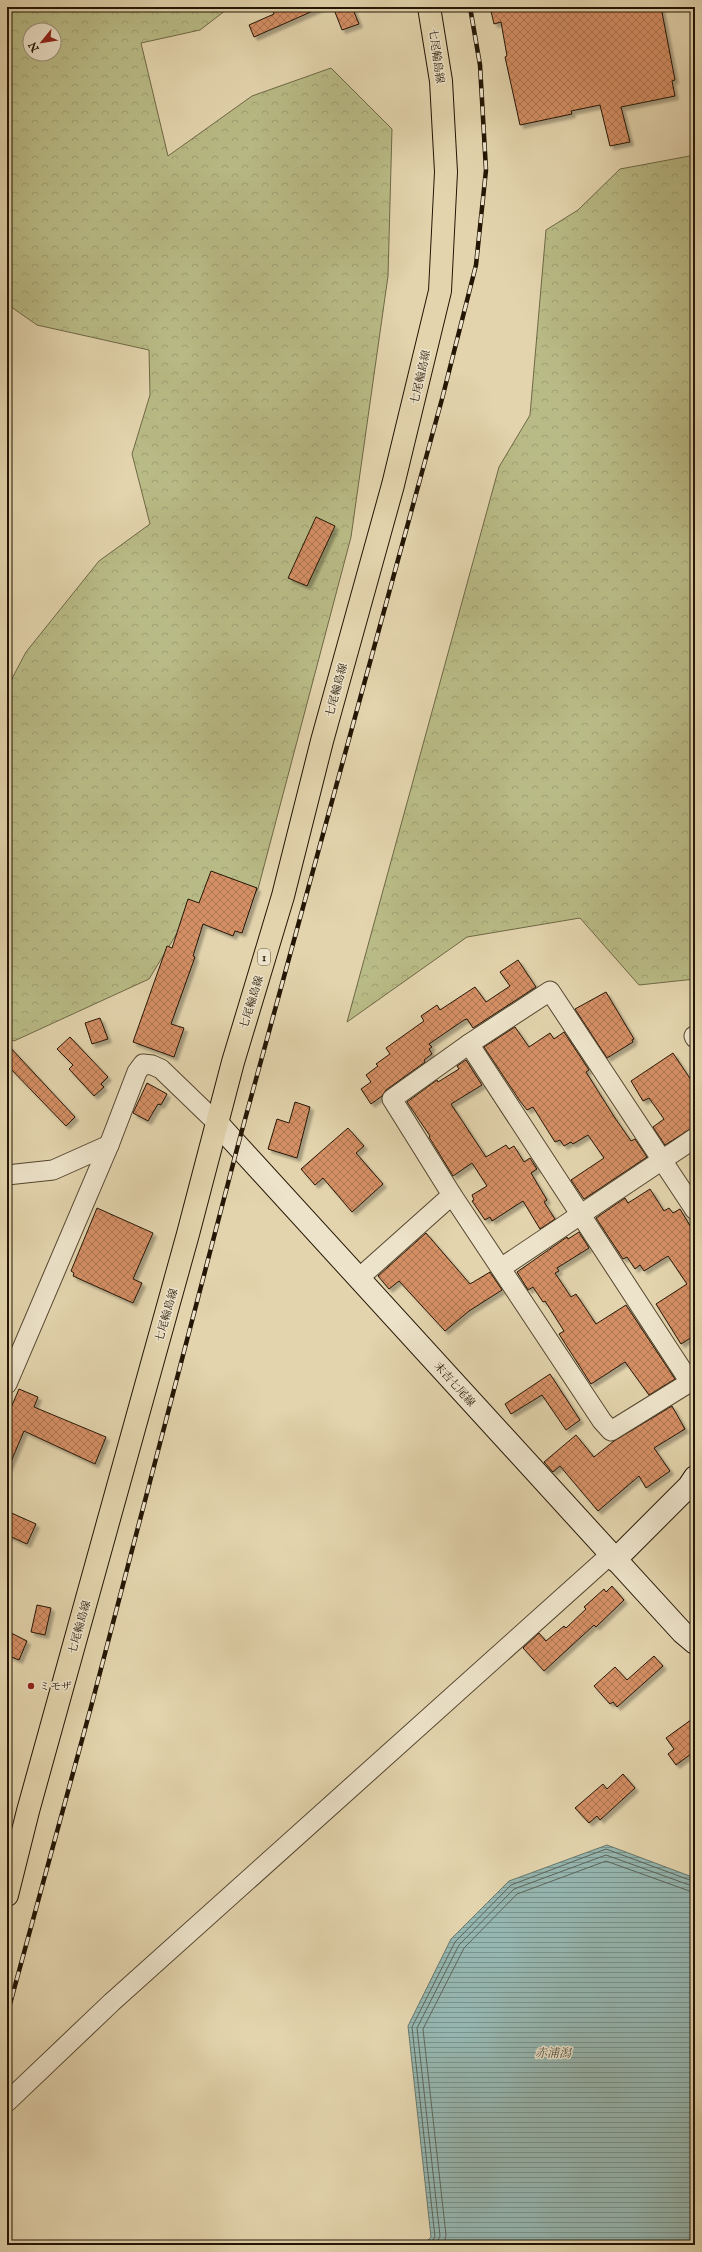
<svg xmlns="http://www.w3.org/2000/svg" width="702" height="2252" font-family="'IM FELL English','Noto Serif JP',serif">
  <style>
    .forest { fill: url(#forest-crowns); stroke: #6e6846; fill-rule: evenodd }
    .water { fill: url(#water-rules); stroke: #68776c }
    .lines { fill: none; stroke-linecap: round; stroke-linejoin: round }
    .shore { stroke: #5d665b; stroke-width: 1 }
    .building { fill: url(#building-cross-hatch); stroke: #241605; filter: url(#shadow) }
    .street-casing { stroke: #54462f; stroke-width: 21 }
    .secondary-casing { stroke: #241605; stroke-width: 24 }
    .primary-casing { stroke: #241605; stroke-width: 24 }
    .street { stroke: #ede3ca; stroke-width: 19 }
    .secondary { stroke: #ede3ca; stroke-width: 22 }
    .primary { stroke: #e3d4ad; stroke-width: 22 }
    .rail-casing { stroke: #241605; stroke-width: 4.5 }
    .rail { stroke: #ede3ca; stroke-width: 3; stroke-dasharray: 9; stroke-linecap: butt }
    .poi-dot { fill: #8f2418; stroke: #ede3ca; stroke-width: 1.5 }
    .labels { text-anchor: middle; stroke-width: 3; stroke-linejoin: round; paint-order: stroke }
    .shield { fill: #ede3ca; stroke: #605440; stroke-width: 1 }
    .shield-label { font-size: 10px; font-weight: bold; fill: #241605 }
    .street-label { font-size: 11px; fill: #241605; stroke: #ede3ca }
    .poi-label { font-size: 11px; fill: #241605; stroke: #ede3ca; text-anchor: start }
    .water-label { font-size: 12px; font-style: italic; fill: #4c4e41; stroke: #ede3ca }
  </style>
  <defs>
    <pattern id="forest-crowns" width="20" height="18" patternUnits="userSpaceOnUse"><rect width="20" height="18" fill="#b9bb86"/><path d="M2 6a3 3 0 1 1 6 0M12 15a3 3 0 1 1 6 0" fill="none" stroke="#9fa072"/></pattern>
    <pattern id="water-rules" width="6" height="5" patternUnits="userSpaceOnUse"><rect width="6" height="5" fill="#96b7b1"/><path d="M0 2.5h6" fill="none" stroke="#7a948e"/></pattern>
    <pattern id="building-cross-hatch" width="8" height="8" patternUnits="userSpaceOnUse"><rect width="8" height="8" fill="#d58f65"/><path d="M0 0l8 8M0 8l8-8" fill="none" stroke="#ad7451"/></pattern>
    <filter id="shadow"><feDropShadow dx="3.5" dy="3.5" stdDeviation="1" flood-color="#0004"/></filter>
  </defs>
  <rect width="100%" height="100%" fill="#e3d4ad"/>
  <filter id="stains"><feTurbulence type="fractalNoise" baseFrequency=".005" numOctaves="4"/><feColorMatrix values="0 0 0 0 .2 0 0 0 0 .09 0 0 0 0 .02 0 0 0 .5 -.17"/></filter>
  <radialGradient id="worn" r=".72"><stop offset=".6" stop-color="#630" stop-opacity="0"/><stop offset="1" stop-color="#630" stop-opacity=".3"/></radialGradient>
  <g class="forest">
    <path d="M7,7H230L200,30L141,43L168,156L252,96L331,68L392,129L388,276L351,537L258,889L247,903L190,912L149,979L14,1041L7,1038V688L26,652L99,561L150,524L132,454L150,395L149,350L37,325L7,304ZM30,30H54V54H30Z"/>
    <polygon points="695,155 695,979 639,985 580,918 467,937 347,1022 499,467 530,415 546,230 578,210 620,169"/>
  </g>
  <polygon class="water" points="607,1845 695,1878 695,2245 423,2245 431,2237 408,2026 451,1939 509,1881"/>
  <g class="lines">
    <g class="shore">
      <polyline points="429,2245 435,2237 412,2027 455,1942 511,1885 606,1849 695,1882"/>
      <polyline points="436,2245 440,2236 417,2028 459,1945 514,1889 606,1855 695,1887"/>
      <polyline points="444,2245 446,2235 423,2029 464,1948 517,1894 606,1861 695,1893"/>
    </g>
  </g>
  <g class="building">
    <polygon points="271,7 322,7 254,37 249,25 274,14"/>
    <polygon points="333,7 352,7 359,24 342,30"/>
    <polygon points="490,7 661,7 675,80 672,81 675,96 621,107 630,142 610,146 600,105 571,111 572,114 520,125 505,57 507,56 501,22 494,24"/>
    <polygon points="316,517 335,526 307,586 288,578"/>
    <polygon points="211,871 257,888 242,933 235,931 233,936 203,924 193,956 195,957 171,1024 184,1028 174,1057 133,1042 167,946 172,948 188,899 199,903"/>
    <polygon points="518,960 536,987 473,1028 467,1019 464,1020 429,1044 432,1047 429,1049 432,1054 424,1060 425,1062 386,1090 382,1096 371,1104 361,1089 371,1082 366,1075 378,1066 376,1064 390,1054 386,1048 424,1021 421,1016 437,1005 440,1010 475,987 486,1002 510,986 500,972"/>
    <polygon points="606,992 634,1039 632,1040 633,1042 607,1058 575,1009"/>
    <polygon points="100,1018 108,1039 92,1044 85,1023"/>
    <polygon points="515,1027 529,1047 550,1033 554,1039 564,1032 589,1070 586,1072 615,1118 631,1141 635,1139 647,1157 584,1199 571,1180 604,1158 588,1135 573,1144 571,1142 564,1146 560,1140 555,1142 533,1107 527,1110 520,1101 484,1047"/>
    <polygon points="70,1037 108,1077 101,1084 104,1087 94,1096 69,1069 73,1065 57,1049"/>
    <polygon points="7,1044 75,1117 66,1126 7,1065"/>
    <polygon points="673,1053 695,1086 695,1126 665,1145 653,1127 664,1119 649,1098 643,1101 631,1081"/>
    <polygon points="466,1060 482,1085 451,1104 486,1157 506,1145 509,1149 514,1146 524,1162 530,1158 537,1169 531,1173 547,1200 544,1202 555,1219 540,1229 523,1201 492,1221 490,1217 485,1220 472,1201 474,1200 472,1195 487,1186 472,1163 453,1176 429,1137 430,1136 407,1102 437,1080 438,1082 459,1069 457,1066"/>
    <polygon points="147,1083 167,1094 161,1105 158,1104 148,1121 133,1113"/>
    <polygon points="295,1102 310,1107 297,1158 268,1149 277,1119 289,1123"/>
    <polygon points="348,1128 364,1146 356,1153 383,1184 352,1212 323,1178 315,1185 301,1169"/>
    <polygon points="650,1189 664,1211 669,1208 673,1213 680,1209 695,1234 695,1335 681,1344 656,1304 687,1284 668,1256 644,1271 640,1265 635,1269 627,1257 623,1259 596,1218 625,1198 628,1203"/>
    <polygon points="97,1208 153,1233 133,1279 142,1283 133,1303 73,1276 74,1273 71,1271"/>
    <polygon points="579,1232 589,1248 557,1268 559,1271 555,1273 571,1297 576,1294 596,1324 626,1305 675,1379 649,1395 625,1362 591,1384 559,1334 564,1331 545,1301 543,1302 533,1287 528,1290 517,1272 567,1237 568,1239"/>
    <polygon points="426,1233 470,1284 490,1272 502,1290 469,1311 445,1331 399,1281 389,1289 378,1276"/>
    <polygon points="550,1374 580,1420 566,1430 542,1395 511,1414 505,1404"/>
    <polygon points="19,1389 38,1397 34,1407 106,1437 95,1464 24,1431 7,1471 7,1417"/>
    <polygon points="672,1406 685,1429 654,1448 670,1471 646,1488 639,1476 598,1511 560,1466 553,1472 544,1462 576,1435 594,1457 614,1441"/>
    <polygon points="7,1511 36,1524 27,1544 7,1535"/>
    <polygon points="612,1586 624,1600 596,1627 594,1625 544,1671 523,1648 539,1633 546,1641 564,1626 566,1628 586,1609 584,1607 604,1589 606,1592"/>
    <polygon points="37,1605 51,1608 45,1635 31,1632"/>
    <polygon points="7,1631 27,1641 19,1660 7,1655"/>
    <polygon points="654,1656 663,1666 617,1707 613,1702 610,1704 594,1686 615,1667 627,1680"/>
    <polygon points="695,1717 695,1751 676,1765 668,1754 674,1749 666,1738"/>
    <polygon points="623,1774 635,1788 600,1820 597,1816 589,1823 575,1808 603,1784 607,1789"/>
  </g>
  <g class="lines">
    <g class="street-casing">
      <g id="street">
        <polyline points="694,1036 695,1038"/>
        <polyline points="469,1044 690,1382"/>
        <polyline points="7,1175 53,1170 109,1145"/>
        <polyline points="695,1210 550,991 469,1044 392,1099 452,1195 602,1421 611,1431 695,1379"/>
        <polyline points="501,1268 695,1138"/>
        <polyline points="359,1278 452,1195"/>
        <polyline points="7,1384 109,1145 137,1072 143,1064 152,1065 161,1069 217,1123"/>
        <polyline points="7,2102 112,2002 610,1555"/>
      </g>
    </g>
    <g class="secondary-casing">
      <g id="secondary">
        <polyline points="217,1123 682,1632 695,1643"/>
        <polyline points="615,1560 689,1486 695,1477"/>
      </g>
    </g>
    <g class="primary-casing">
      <polyline id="primary" points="7,1895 28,1811 188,1234 233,1062 283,896 322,741 393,485 440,291 446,172 441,81 429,7"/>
    </g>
    <use href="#street" class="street"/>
    <use href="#secondary" class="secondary"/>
    <use href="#primary" class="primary"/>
    <g class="rail-casing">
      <polyline id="rail" points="7,2015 91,1707 238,1145 442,399 476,265 486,170 480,65 470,7"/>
    </g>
    <use href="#rail" class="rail"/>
  </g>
  <circle class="poi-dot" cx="31" cy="1686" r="4"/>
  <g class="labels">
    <rect class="shield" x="258" y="949" width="12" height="16" rx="3"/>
    <g class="shield-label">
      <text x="264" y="961">1</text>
    </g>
    <g class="street-label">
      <text transform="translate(437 56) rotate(82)" y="4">七尾輪島線</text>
      <text transform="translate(420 377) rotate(-77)" y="4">七尾輪島線</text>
      <text transform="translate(336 690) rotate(-75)" y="4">七尾輪島線</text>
      <text transform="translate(251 1002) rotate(-73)" y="4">七尾輪島線</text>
      <text transform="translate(166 1315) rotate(-74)" y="4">七尾輪島線</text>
      <text transform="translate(455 1384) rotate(48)" y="4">末吉七尾線</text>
      <text transform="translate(79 1627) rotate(-74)" y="4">七尾輪島線</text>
    </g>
    <g class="poi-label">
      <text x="39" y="1690">ミモザ</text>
    </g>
    <g class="water-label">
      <text x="553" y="2057">赤浦潟</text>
    </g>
  </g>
  <rect width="702" height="2252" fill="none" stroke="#e3d4ad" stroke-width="24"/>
  <rect x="8" y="8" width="686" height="2236" fill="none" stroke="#241605" stroke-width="2"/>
  <rect x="12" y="12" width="678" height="2228" fill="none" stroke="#241605"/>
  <g transform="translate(42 42) rotate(240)"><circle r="19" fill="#ede3ca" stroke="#9d917b"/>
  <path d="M0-3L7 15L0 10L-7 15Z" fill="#8f2418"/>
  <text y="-6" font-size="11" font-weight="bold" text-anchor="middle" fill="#241605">N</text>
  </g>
  <rect width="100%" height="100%" filter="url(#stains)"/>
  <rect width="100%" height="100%" fill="url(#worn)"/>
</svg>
